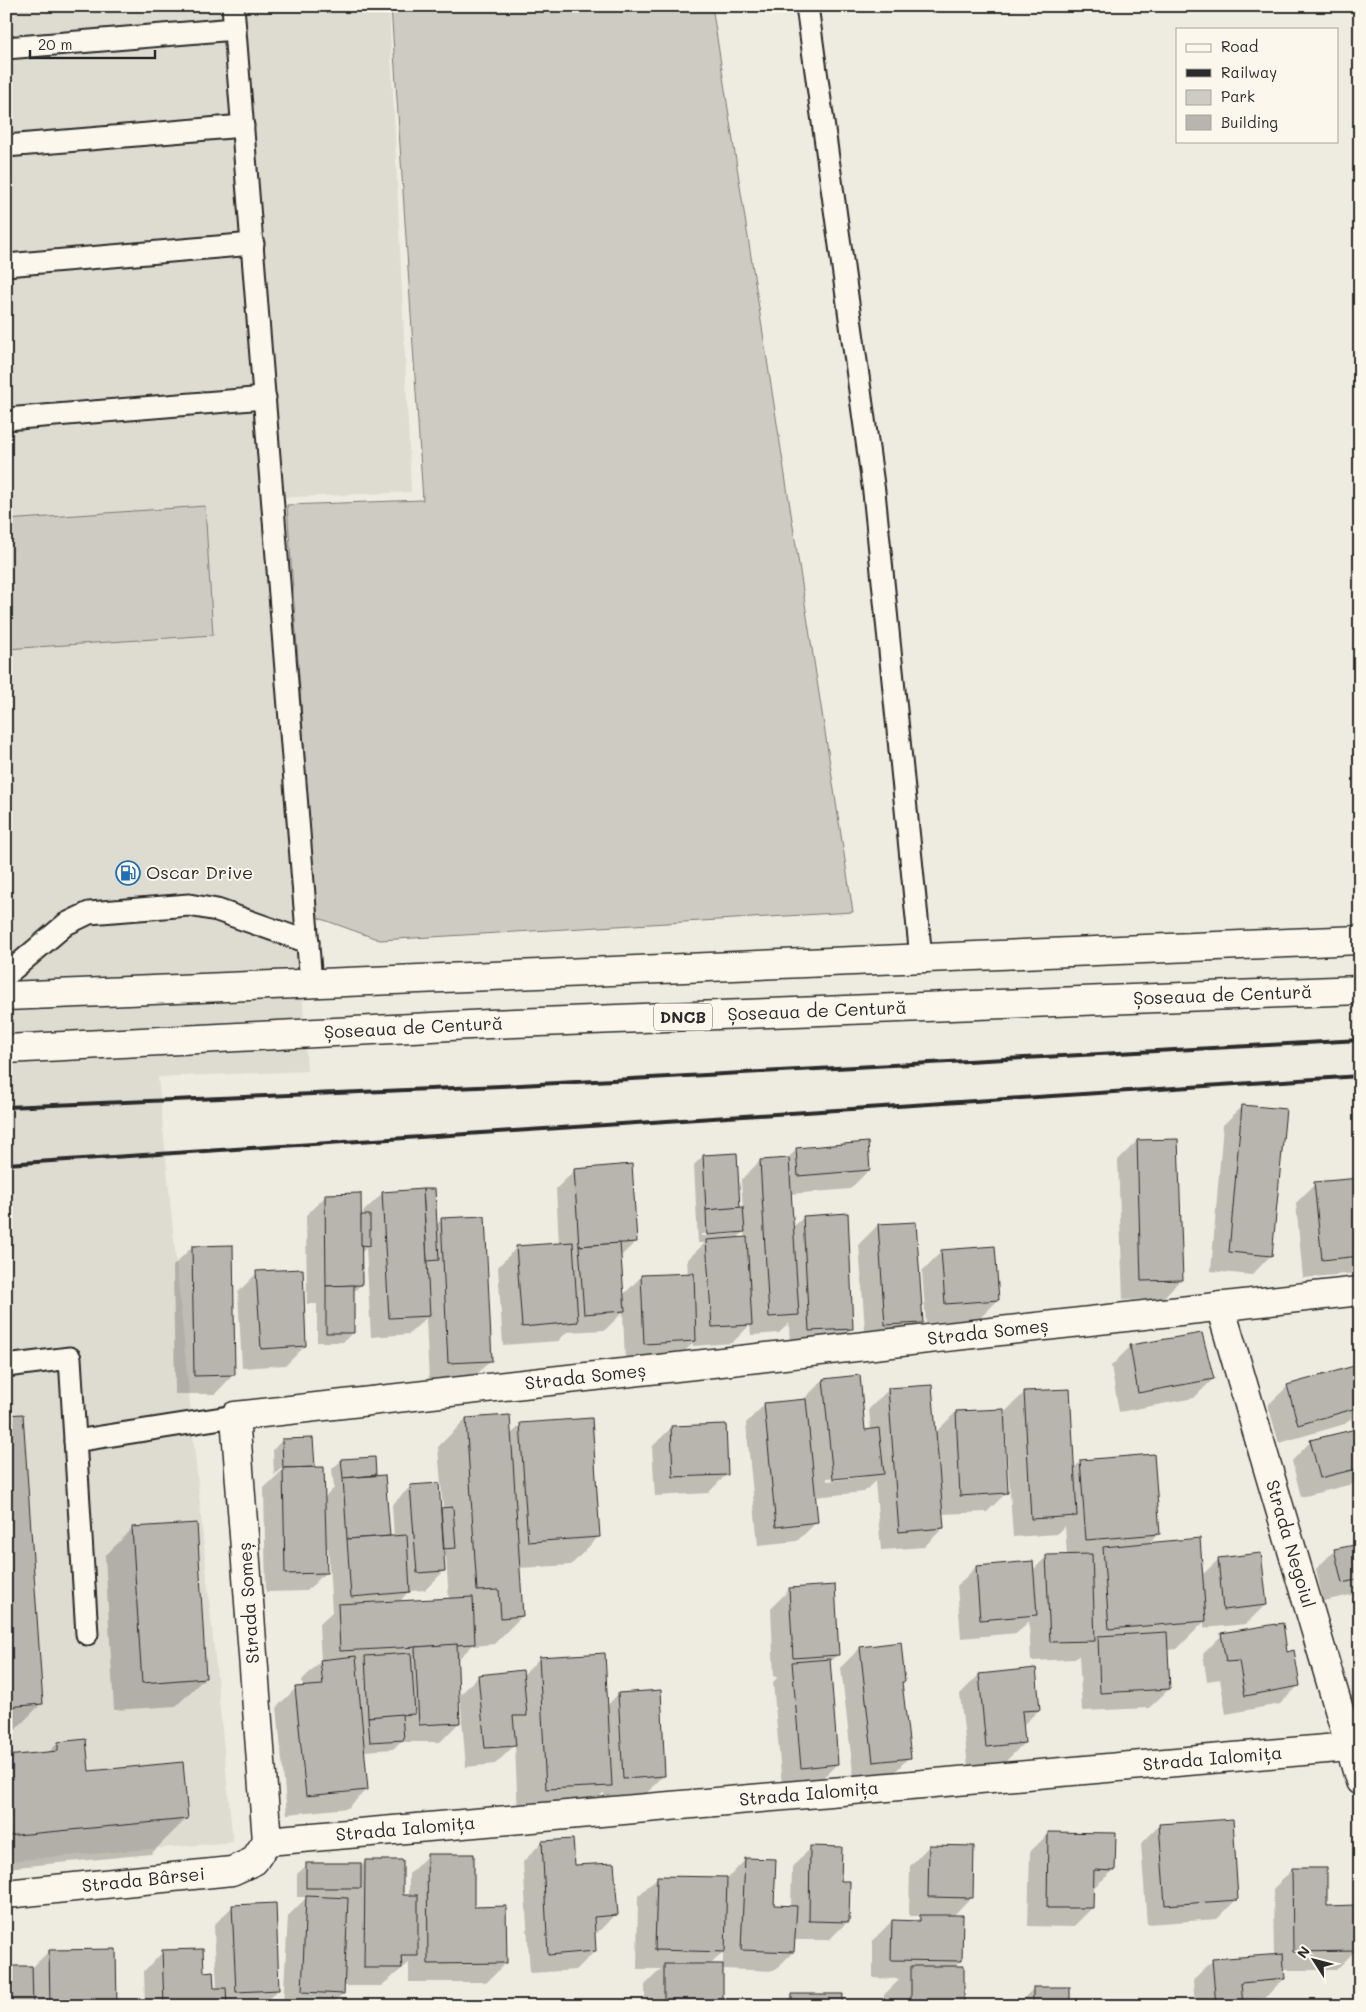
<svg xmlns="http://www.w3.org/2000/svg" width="1366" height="2012" font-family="Mali,sans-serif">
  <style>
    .built { fill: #dedbd1 }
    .green { fill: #cecbc2; stroke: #7c7b76 }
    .shadow { fill: #0003; fill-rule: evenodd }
    .building { fill: #b8b5ae; stroke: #2b2b2b }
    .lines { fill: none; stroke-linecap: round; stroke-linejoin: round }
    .service-casing { stroke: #2b2b2b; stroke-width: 25 }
    .minor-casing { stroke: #2b2b2b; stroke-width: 31 }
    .tertiary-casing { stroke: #2b2b2b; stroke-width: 31 }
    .primary-casing { stroke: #2b2b2b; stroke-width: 31 }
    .service { stroke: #fbf7ec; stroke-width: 21 }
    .minor { stroke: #fbf7ec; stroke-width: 28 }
    .tertiary { stroke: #fbf7ec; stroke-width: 28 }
    .primary { stroke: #fbf7ec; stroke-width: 28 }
    .rail { stroke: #2b2b2b; stroke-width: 4 }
    .labels { text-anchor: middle; stroke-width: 4; stroke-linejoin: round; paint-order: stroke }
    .shield { fill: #fbf7ec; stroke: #696865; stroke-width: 1 }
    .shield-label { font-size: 16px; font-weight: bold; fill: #2b2b2b }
    .poi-label { font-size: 18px; fill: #2b2b2b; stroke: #fbf7ec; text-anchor: start }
    .street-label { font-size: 18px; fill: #2b2b2b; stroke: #fbf7ec }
  </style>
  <rect width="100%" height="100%" fill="#eeebe0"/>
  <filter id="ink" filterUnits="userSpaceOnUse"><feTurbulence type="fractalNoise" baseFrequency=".02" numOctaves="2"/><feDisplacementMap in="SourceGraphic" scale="10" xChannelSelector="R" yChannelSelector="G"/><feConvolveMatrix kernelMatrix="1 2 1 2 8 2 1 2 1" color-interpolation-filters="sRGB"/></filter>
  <g filter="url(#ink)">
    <polygon class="built" points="6,6 389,6 411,492 272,498 307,1071 158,1077 233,1842 6,1861"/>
    <g class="green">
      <polygon points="391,6 712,6 853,912 380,940 316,917 287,505 423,500"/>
      <polygon points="205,506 213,635 6,649 6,520"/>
    </g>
    <g class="shadow">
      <polygon points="1243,1106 1271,1255 1252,1275 1211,1271 1223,1125"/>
      <polygon points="1137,1141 1181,1279 1162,1299 1123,1300 1118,1160"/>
      <path d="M797,1149L869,1170L850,1189L790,1194L792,1228L804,1217L852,1328L833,1348L790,1350L789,1323L779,1333L751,1335L750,1325L732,1343L693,1346V1343L676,1360L625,1362L623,1312L605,1330L567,1332L558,1341L503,1345L498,1267L517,1247L559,1244L556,1189L575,1170L635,1242L620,1257L623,1295L641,1277L688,1274L687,1260L705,1243H698L694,1165L703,1156L738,1209H743L741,1180L760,1161L786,1160ZM744,1231L745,1238L737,1239ZM735,1232V1234L701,1236V1234Z"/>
      <polygon points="1360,1179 1360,1269 1356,1273 1303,1278 1296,1203 1315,1184"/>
      <polygon points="434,1190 436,1225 442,1219 490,1361 471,1380 429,1382 426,1318 409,1334 371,1337 366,1248 360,1254 361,1285 352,1293 353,1332 343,1342 317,1342 317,1304 307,1304 306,1215 326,1196 360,1216 364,1216 363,1212 383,1193"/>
      <polygon points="878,1225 921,1322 902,1342 866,1344 859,1244"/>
      <polygon points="192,1247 234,1374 215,1394 175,1394 173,1266"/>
      <polygon points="941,1252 998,1300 979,1319 926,1323 922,1271"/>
      <polygon points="257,1273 305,1346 286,1365 242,1368 238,1292"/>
      <polygon points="1130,1347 1213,1379 1194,1398 1119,1412 1111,1366"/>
      <polygon points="1360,1376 1360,1425 1353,1426 1351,1418 1345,1424 1279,1443 1268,1405 1288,1386 1356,1379"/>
      <path d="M859,1377L864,1431H871L869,1409L888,1390L935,1433L956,1412L1003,1414L1024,1393L1073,1469L1080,1462L1159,1533L1148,1544L1201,1576L1219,1559L1265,1605L1246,1624L1204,1628V1622L1177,1649L1167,1650L1169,1689L1149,1708L1082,1711L1079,1655L1075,1659L1031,1661L1029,1621L1017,1633L961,1638L957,1586L976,1567L1032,1571L1046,1557L1067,1556L1065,1526L1057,1534L1013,1537L1006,1435H1004L1006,1493L987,1512L942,1514L943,1528L924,1547L881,1550L875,1481L864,1492L814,1497L817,1522L797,1541L758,1545L746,1423L765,1404L804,1399L823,1380ZM864,1474V1477L827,1481V1478Z"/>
      <polygon points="6,1416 42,1703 6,1739"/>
      <path d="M466,1419L510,1435L521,1425L599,1536L571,1565L519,1568L522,1616L494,1644L474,1646V1644L456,1661L459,1723L440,1742H400L393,1749L364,1751L367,1789L348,1808L287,1814L277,1707L296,1688H303L302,1680L321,1661L319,1624L332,1612L328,1548H325L326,1572L307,1591L266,1592L264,1488L288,1465L287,1463L274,1475L273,1450L282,1440L312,1439L313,1468L324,1498L334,1488L332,1469L342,1460L375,1475L373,1477L384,1476L388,1538L394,1537L392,1505L411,1486L440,1511L443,1509L438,1447ZM446,1557L449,1599L399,1602L409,1591L425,1590L444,1571L443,1558Z"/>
      <polygon points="671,1428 727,1474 708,1493 655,1496 652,1447"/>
      <polygon points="1360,1429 1360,1482 1301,1497 1292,1461 1311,1441"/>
      <polygon points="133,1528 205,1678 176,1706 114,1710 105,1556"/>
      <polygon points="1360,1545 1360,1593 1323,1601 1316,1569 1335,1550"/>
      <polygon points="790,1589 837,1655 829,1663 837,1764 818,1783 782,1786 773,1682 779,1676 774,1677 771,1608"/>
      <polygon points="1222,1635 1286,1653 1299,1685 1280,1704 1226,1714 1220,1679 1207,1681 1203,1654"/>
      <polygon points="860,1648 904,1682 901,1684 909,1757 890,1777 854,1781 841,1667"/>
      <polygon points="540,1658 607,1706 618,1694 664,1775 645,1795 604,1797 604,1792 583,1813 518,1817 515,1745 495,1764 466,1767 460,1695 479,1676 522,1676"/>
      <polygon points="979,1675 1039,1710 1022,1726 1024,1743 1005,1762 968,1766 960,1694"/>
      <polygon points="1360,1687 1360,1726 1357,1727 1349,1698"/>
      <polygon points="58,1743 88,1773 187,1818 151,1854 6,1868 6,1758 47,1754"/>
      <polygon points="1160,1825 1237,1899 1217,1919 1147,1924 1141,1844"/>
      <polygon points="1049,1833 1114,1870 1092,1889 1092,1908 1073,1927 1028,1926 1030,1852"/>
      <polygon points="542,1842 574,1867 616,1914 597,1933 594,1934 595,1951 576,1970 530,1973 523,1862"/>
      <polygon points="929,1846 971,1897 953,1916 961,1960 954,1967 963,2006 884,2006 884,1995 900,1979 873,1978 873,1940 892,1921 915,1922 921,1916 909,1916 910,1866"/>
      <path d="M811,1848L840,1883L848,1921L829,1940H794L793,1952L774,1971L722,1969V2006H645V1985L661,1969H637L638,1896L658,1877L727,1879L746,1859L773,1906L791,1907L792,1867ZM723,1952V1965H710Z"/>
      <polygon points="428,1855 473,1908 506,1963 487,1982 409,1982 409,1963 381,1986 343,1986 343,1993 331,2006 283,2006 288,1916 307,1897 297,1897 297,1874 307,1865 359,1868 366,1861 402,1896 409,1896 409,1874"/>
      <polygon points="1292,1870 1326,1907 1355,1951 1336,1970 1283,1970 1284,1978 1265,1998 1241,2000 1242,2006 1195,2006 1193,1980 1212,1961 1274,1956 1273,1889"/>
      <polygon points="233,1906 278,1989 262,2006 145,2006 144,1971 163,1952 202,1973 213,1989 217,1989 214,1925"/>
      <polygon points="49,1951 116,2006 6,2006 31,1969"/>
      <polygon points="1034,1988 1069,2006 1016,2006"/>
      <polygon points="793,1995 841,2006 782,2006"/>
    </g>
    <g class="building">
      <polygon points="1242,1105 1286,1109 1272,1256 1229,1252"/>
      <polygon points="1178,1139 1183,1280 1141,1281 1137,1140"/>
      <polygon points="868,1142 870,1170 798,1176 796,1148"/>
      <polygon points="737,1153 740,1208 706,1210 703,1155"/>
      <polygon points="789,1158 799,1315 769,1317 760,1160"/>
      <polygon points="632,1164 637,1242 579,1246 574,1169"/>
      <polygon points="1360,1178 1360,1256 1322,1260 1314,1182"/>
      <polygon points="423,1189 435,1189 439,1260 427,1261"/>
      <polygon points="423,1189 430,1316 389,1318 382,1192"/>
      <polygon points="361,1193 362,1285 326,1286 325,1194"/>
      <polygon points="743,1207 745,1232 707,1235 706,1210"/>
      <polygon points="848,1213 853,1329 809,1331 803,1216"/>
      <polygon points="361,1215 370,1215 370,1246 361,1245"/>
      <polygon points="485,1216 492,1361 448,1363 441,1218"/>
      <polygon points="916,1222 923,1323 885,1325 878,1224"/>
      <polygon points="747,1237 752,1325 712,1327 706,1240"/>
      <polygon points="573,1242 578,1322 522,1327 516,1246"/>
      <polygon points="620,1243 625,1311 584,1314 579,1246"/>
      <polygon points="233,1245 235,1375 194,1376 192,1246"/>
      <polygon points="995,1246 999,1300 945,1304 941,1250"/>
      <polygon points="303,1269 306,1346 261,1349 256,1271"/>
      <polygon points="694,1273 696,1341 644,1344 641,1275"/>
      <polygon points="354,1285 354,1333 326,1333 326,1286"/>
      <polygon points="1202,1333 1214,1379 1138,1393 1130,1345"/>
      <polygon points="1354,1366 1360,1387 1360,1407 1298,1425 1287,1385"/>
      <polygon points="860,1375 865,1430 879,1428 884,1474 833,1479 823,1379"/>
      <polygon points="932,1385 944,1528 899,1532 888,1388"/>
      <polygon points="1070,1389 1077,1516 1031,1519 1024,1391"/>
      <polygon points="806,1399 818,1522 776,1527 764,1403"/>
      <polygon points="1004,1409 1008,1493 960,1496 956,1411"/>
      <polygon points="23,1414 43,1704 6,1707 6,1415"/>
      <polygon points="510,1415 523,1616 501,1618 499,1590 477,1591 466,1418"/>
      <polygon points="592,1418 600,1537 528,1542 520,1423"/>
      <polygon points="726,1424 728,1475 673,1477 671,1426"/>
      <polygon points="1360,1428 1360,1468 1320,1478 1310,1440"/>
      <polygon points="313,1438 315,1467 283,1468 282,1439"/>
      <polygon points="1154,1454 1160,1534 1086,1540 1080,1460"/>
      <polygon points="375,1457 376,1475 343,1478 341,1459"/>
      <polygon points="324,1467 327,1573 285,1574 283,1468"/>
      <polygon points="385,1475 390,1536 347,1539 343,1478"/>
      <polygon points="439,1483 445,1571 417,1573 410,1485"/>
      <polygon points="453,1507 456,1548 444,1549 441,1508"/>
      <polygon points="197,1523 206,1678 142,1683 132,1527"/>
      <polygon points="407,1535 410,1592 351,1597 347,1539"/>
      <polygon points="1200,1538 1206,1621 1109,1629 1103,1547"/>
      <polygon points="1360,1544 1360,1579 1342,1583 1334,1549"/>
      <polygon points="1261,1553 1267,1605 1223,1610 1218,1558"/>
      <polygon points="1092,1554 1095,1641 1050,1642 1046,1555"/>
      <polygon points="1033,1561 1037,1615 980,1620 976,1566"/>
      <polygon points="835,1585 839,1655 793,1658 789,1588"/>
      <polygon points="473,1597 475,1644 340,1651 338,1604"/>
      <polygon points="1283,1623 1287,1652 1294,1650 1300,1686 1245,1696 1239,1661 1226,1662 1221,1633"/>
      <polygon points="1167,1632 1170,1689 1100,1693 1098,1636"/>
      <polygon points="901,1642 905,1682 902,1682 911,1758 873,1762 860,1647"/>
      <polygon points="457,1644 460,1723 419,1725 415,1647"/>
      <polygon points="411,1653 415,1714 368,1717 365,1656"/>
      <polygon points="605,1653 612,1786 546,1789 539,1657"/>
      <polygon points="356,1656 368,1790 306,1796 295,1687 323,1685 320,1660"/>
      <polygon points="830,1659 838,1764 801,1768 792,1662"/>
      <polygon points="1036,1668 1040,1710 1022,1711 1025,1743 986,1747 979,1674"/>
      <polygon points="523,1670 527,1716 513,1716 516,1746 485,1748 478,1675"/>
      <polygon points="661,1690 665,1776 623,1779 618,1693"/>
      <polygon points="402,1714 404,1740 370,1742 368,1717"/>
      <polygon points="86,1739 89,1771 183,1762 188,1819 6,1836 6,1756 58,1751 58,1742"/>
      <polygon points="1233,1819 1238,1900 1165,1905 1159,1824"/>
      <polygon points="1048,1832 1116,1833 1115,1871 1094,1870 1093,1908 1047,1908"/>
      <polygon points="573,1839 575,1865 614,1863 618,1915 594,1917 596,1951 548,1955 542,1841"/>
      <polygon points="929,1845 974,1846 973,1898 928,1897"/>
      <polygon points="810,1846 842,1847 841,1881 850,1881 849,1922 809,1921"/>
      <polygon points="427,1854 474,1854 474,1907 506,1906 507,1963 428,1964"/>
      <polygon points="745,1858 776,1859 774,1905 797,1906 794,1952 741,1950"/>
      <polygon points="365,1860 403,1860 403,1895 418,1895 418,1956 401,1956 402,1968 364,1968"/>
      <rect x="306" y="1863" width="55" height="25"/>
      <polygon points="1292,1868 1327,1868 1327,1906 1356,1905 1357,1951 1293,1952"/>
      <polygon points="657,1876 727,1877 725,1952 655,1950"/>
      <polygon points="306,1896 348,1898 344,1994 302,1992"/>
      <polygon points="276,1903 279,1990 236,1992 232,1905"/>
      <polygon points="920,1915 963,1915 962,1961 891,1960 892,1920 920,1921"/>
      <polygon points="116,1949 117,2006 50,2006 49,1950"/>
      <polygon points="203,1949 204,1972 213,1971 214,1988 226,1988 227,2006 164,2006 162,1950"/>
      <polygon points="1283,1954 1285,1979 1241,1983 1243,2006 1216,2006 1212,1959"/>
      <rect x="664" y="1964" width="59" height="42"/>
      <polygon points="6,1966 32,1966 33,2006 6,2006"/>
      <rect x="911" y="1966" width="53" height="40"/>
      <rect x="1033" y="1987" width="37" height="19"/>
      <polygon points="792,1994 843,1994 842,2006 792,2006"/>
    </g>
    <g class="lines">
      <g class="service-casing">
        <g id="service">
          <polyline points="233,6 311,983"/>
          <polyline points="807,6 874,492 921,958"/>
          <polyline points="6,48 235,29"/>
          <polyline points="6,146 243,126"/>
          <polyline points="6,265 253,244"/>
          <polyline points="6,419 265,398"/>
          <polyline points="6,975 66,924 89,913 189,905 217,910 308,942"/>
          <polyline points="6,1366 70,1358 87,1634"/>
          <polyline points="75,1441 235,1416"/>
        </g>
      </g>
      <g class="minor-casing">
        <g id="minor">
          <path id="s1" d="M1220,1306L1360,1781"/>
          <path id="s2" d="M267,1841L1349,1747"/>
        </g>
      </g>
      <g class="tertiary-casing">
        <g id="tertiary">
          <path id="s3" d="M6,1894L232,1871L254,1861L267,1841L235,1416L1360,1291"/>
        </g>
      </g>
      <g class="primary-casing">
        <g id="primary">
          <polyline points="6,996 1360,940"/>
          <path id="s4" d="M6,1049L489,1024L1360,990"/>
        </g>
      </g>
      <use href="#service" class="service"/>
      <use href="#minor" class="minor"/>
      <use href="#tertiary" class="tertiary"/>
      <use href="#primary" class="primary"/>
      <g class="rail">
        <polyline points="6,1107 501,1086 1360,1040"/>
        <polyline points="6,1164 1360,1076"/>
      </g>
    </g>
  </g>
  <defs>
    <g id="fuel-ring" transform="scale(1.25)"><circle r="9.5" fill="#fbf7ec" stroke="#1f6fb2" stroke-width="1.5"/><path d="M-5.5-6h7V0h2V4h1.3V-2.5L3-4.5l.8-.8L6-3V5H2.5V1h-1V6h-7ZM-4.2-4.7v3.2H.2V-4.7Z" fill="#1f6fb2"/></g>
  </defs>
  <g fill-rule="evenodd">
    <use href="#fuel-ring" x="128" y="873"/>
  </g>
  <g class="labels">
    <rect class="shield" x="654" y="1003.5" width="58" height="27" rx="4"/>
    <g class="shield-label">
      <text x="683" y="1023">DNCB</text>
    </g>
    <g class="poi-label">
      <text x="146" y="879">Oscar Drive</text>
    </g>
    <g class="street-label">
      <text dy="6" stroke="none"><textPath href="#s4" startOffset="1218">Șoseaua de Centură</textPath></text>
      <text dy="6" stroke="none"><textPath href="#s4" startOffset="812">Șoseaua de Centură</textPath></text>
      <text dy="6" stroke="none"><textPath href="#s4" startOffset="408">Șoseaua de Centură</textPath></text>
      <text dy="6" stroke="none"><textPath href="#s3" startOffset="1459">Strada Someș</textPath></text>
      <text dy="6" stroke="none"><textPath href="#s3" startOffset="1054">Strada Someș</textPath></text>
      <text dy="6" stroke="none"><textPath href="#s1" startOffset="248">Strada Negoiul</textPath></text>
      <text transform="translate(249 1603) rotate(-94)" y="6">Strada Someș</text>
      <text dy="6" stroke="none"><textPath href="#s2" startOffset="949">Strada Ialomița</textPath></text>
      <text dy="6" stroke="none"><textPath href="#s2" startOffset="544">Strada Ialomița</textPath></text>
      <text dy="6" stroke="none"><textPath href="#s2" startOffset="139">Strada Ialomița</textPath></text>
      <text dy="6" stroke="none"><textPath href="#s3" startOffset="138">Strada Bârsei</textPath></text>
    </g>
  </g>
  <rect width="1366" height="2012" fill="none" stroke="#fbf7ec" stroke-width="25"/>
  <rect x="12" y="12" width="1341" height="1987" fill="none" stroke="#2b2b2b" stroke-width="2" filter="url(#ink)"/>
  <rect x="1176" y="28" width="162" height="115" fill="#fbf7ec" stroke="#a8a59f"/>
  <rect x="1186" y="44" width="25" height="8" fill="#fbf7ec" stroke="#a8a59f"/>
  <text x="1221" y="52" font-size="15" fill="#2b2b2b">Road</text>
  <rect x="1186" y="69" width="25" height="8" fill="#2b2b2b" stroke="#a8a59f"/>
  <text x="1221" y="78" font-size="15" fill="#2b2b2b">Railway</text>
  <rect x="1186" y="90" width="25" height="15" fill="#cecbc2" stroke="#a8a59f"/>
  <text x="1221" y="102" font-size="15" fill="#2b2b2b">Park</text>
  <rect x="1186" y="115" width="25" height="15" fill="#b8b5ae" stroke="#a8a59f"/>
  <text x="1221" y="128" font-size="15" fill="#2b2b2b">Building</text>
  <g transform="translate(1314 1960) rotate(306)" stroke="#fbf7ec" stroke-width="4" paint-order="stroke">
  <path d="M0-4L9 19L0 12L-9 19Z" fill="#2b2b2b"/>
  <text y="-8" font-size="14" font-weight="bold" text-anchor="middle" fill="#2b2b2b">N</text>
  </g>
  <path d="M30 50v8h125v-8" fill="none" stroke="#2b2b2b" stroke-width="2.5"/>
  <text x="38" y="50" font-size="15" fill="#2b2b2b" stroke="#fbf7ec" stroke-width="4" paint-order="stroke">20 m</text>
</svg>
